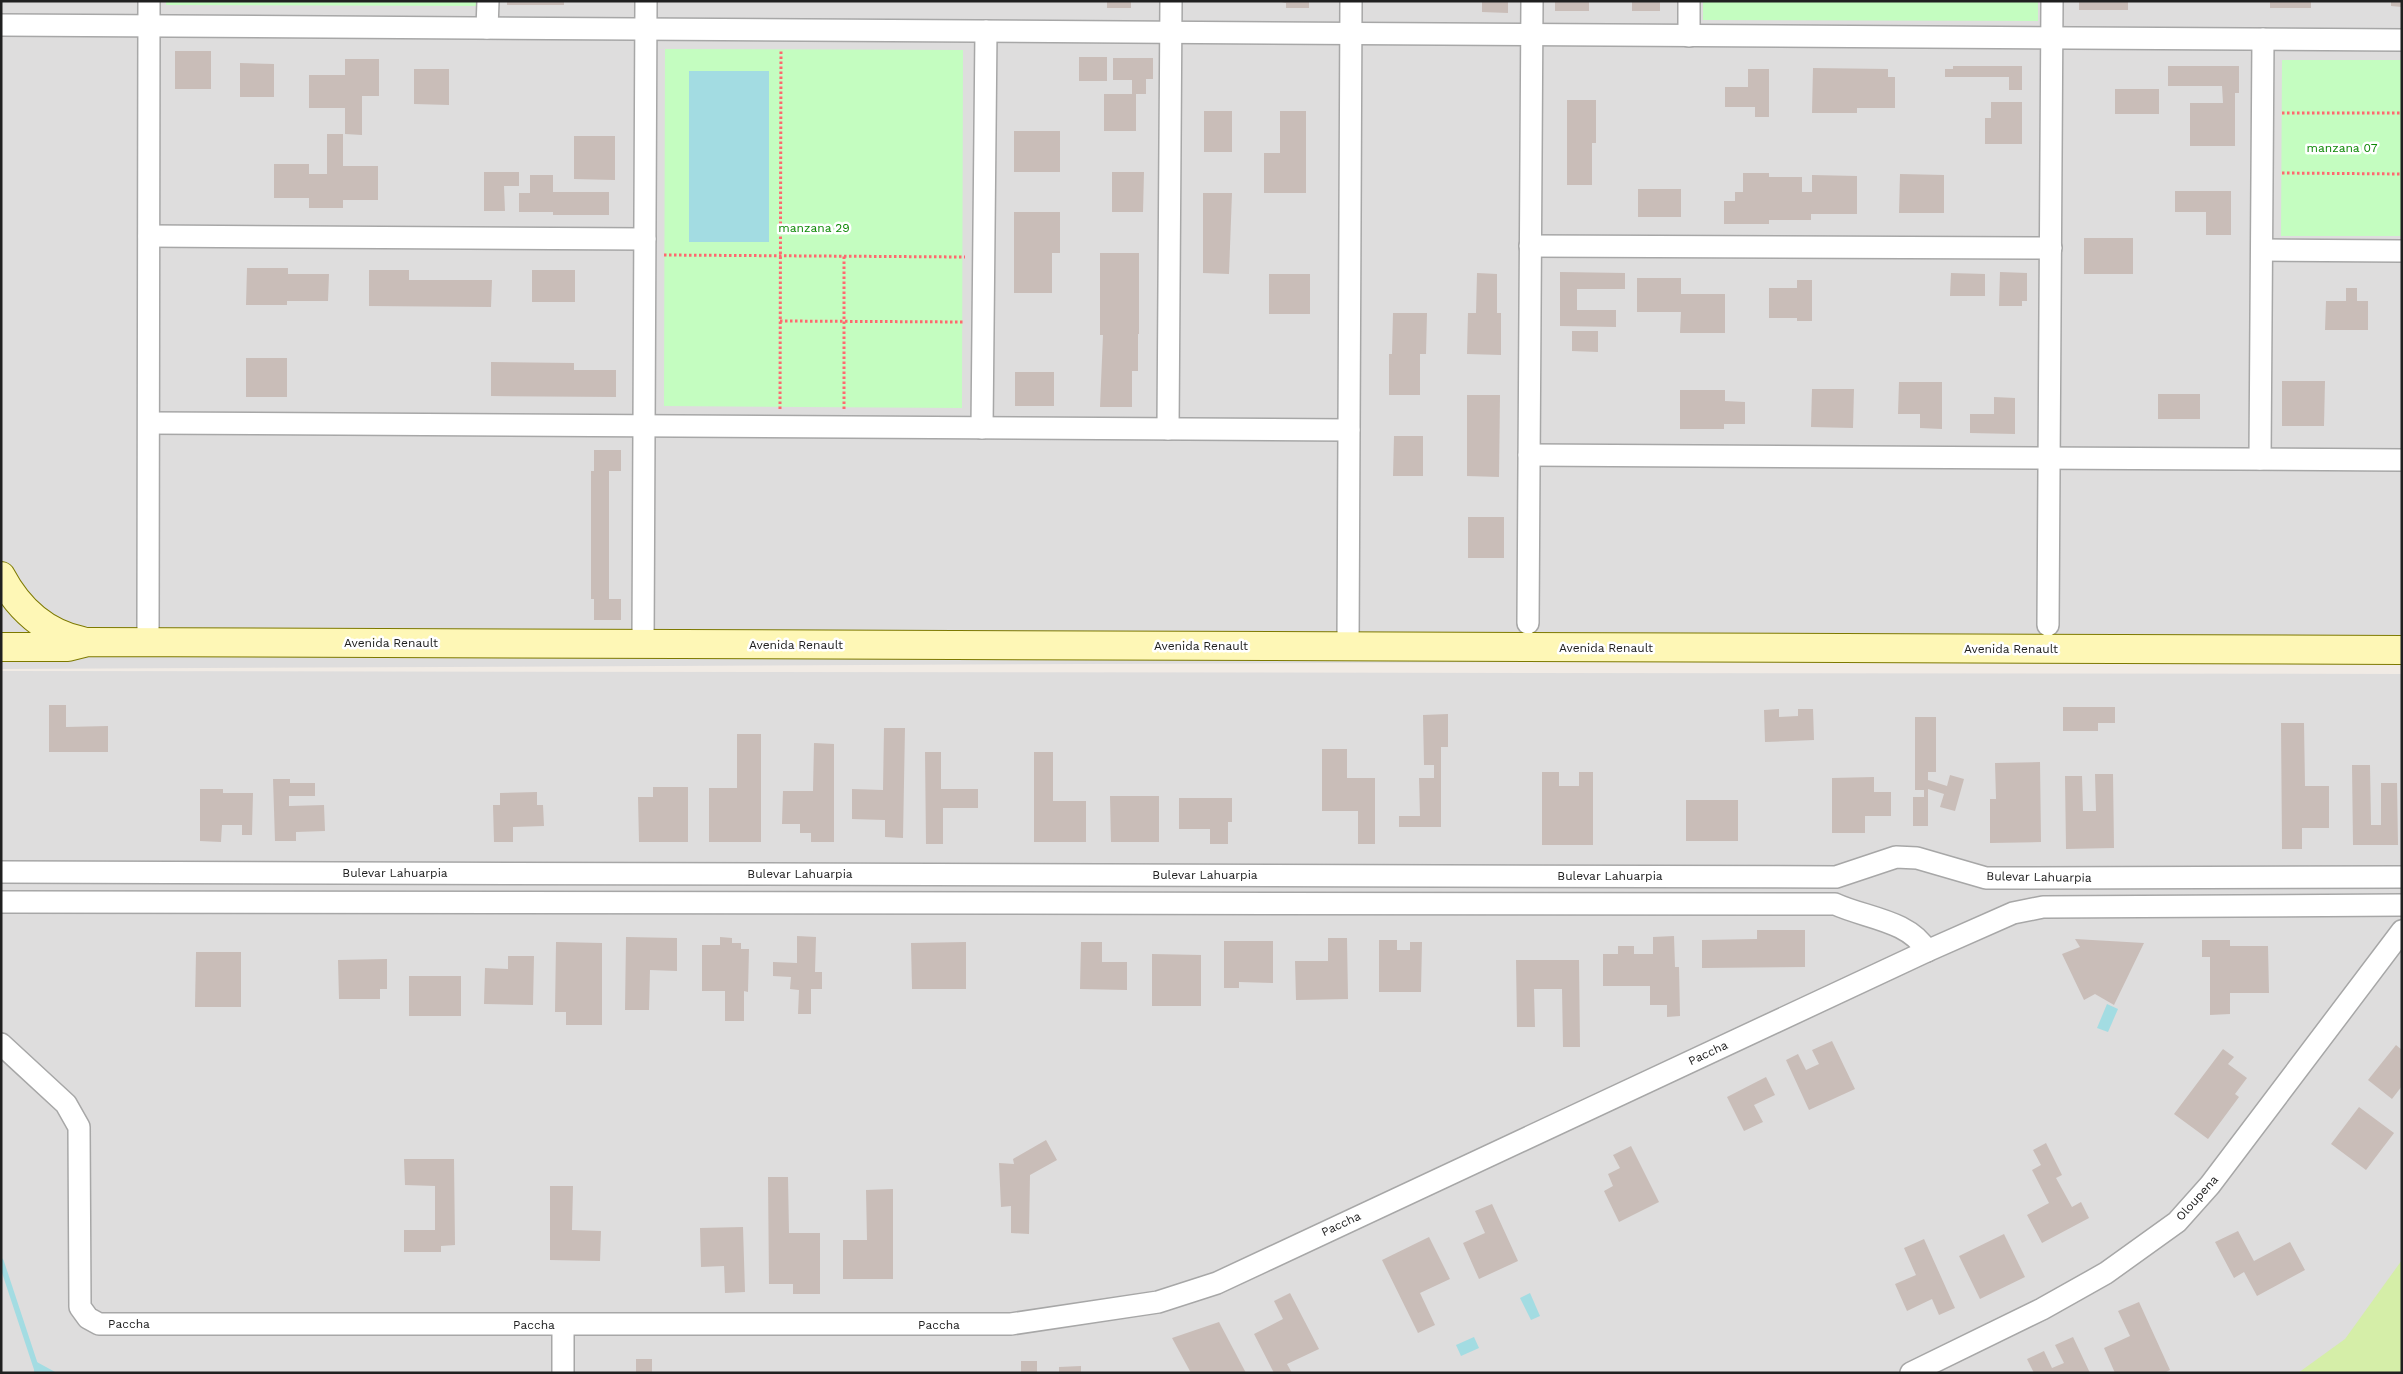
<svg xmlns="http://www.w3.org/2000/svg" width="2403" height="1374" font-family="'Work Sans',sans-serif">
  <style>
    .residential { fill: #dedddd }
    .grass { fill: #d5eea8 }
    .park { fill: #c4fdc0 }
    .water { fill: #a3dce2 }
    .lines { fill: none; stroke-linecap: round; stroke-linejoin: round }
    .stream { stroke: #a3dce2; stroke-width: 5.5 }
    .building { fill: #c9bdb8 }
    .street-casing { stroke: #a7a7a7; stroke-width: 24 }
    .secondary-casing { stroke: #7d7900; stroke-width: 30 }
    .path { stroke: #ff686f; stroke-width: 3; stroke-dasharray: 2.5 2.5; stroke-linecap: butt }
    .street { stroke: #fff; stroke-width: 21 }
    .secondary { stroke: #fef7b6; stroke-width: 28 }
    .labels { text-anchor: middle; stroke-width: 5; stroke-linejoin: round; paint-order: stroke }
    .park-label { font-size: 12px; fill: #0b8803; stroke: #fff }
    .street-label { font-size: 12px; fill: #202020; stroke: #fff }
  </style>
  <rect width="100%" height="100%" fill="#f1ebe5"/>
  <g class="residential">
    <polygon points="1,1 2402,1 2402,658 1,669"/>
    <polygon points="1,671 2402,674 2402,1373 1,1373"/>
  </g>
  <polygon class="grass" points="2402,1260 2402,1373 2298,1373 2345,1339"/>
  <g class="park">
    <polygon points="166,1 476,1 476,6 166,5"/>
    <polygon points="1703,1 2038,1 2038,21 1703,20"/>
    <polygon points="665,49 963,50 962,408 664,406"/>
    <polygon points="2282,60 2402,60 2402,236 2281,236"/>
  </g>
  <g class="water">
    <rect x="689" y="71" width="80" height="171"/>
    <polygon points="2107,1004 2118,1009 2108,1032 2097,1028"/>
    <polygon points="1530,1293 1540,1316 1531,1320 1520,1298"/>
    <polygon points="1474,1337 1479,1348 1461,1356 1456,1345"/>
    <polygon points="35,1361 57,1373 34,1373"/>
  </g>
  <g class="lines">
    <polyline class="stream" points="1,1261 38,1373"/>
  </g>
  <g class="building">
    <rect x="507" y="1" width="57" height="4"/>
    <rect x="1107" y="1" width="24" height="7"/>
    <polygon points="1276,1 1309,1 1309,8 1286,8 1286,3"/>
    <polygon points="1482,1 1508,1 1508,13 1482,12"/>
    <rect x="1555" y="1" width="34" height="10"/>
    <rect x="1632" y="1" width="28" height="10"/>
    <rect x="2079" y="1" width="49" height="9"/>
    <rect x="2270" y="1" width="41" height="7"/>
    <polygon points="2391,1 2402,1 2402,7 2391,6"/>
    <rect x="175" y="51" width="36" height="38"/>
    <rect x="1079" y="57" width="28" height="24"/>
    <polygon points="1113,58 1153,58 1153,79 1146,79 1146,94 1136,94 1136,131 1104,131 1104,94 1132,94 1132,80 1113,80"/>
    <polygon points="345,59 379,59 379,96 362,96 362,135 345,134 345,108 309,108 309,75 345,75"/>
    <polygon points="240,63 274,64 274,97 240,97"/>
    <polygon points="1953,66 2022,66 2022,90 2009,90 2009,77 1945,77 1945,69 1953,69"/>
    <polygon points="2168,66 2239,66 2239,93 2235,93 2235,146 2190,146 2190,103 2223,103 2222,86 2168,86"/>
    <polygon points="1813,68 1888,69 1888,77 1895,77 1895,108 1857,108 1857,113 1812,113"/>
    <polygon points="414,69 449,69 449,105 414,104"/>
    <polygon points="1748,69 1769,69 1769,117 1755,117 1755,107 1725,107 1725,87 1748,87"/>
    <rect x="2115" y="89" width="44" height="25"/>
    <polygon points="1567,100 1596,100 1596,143 1592,143 1592,185 1567,185"/>
    <polygon points="1991,102 2022,102 2022,144 1985,144 1985,118 1991,118"/>
    <rect x="1204" y="111" width="28" height="41"/>
    <polygon points="1280,111 1306,111 1306,193 1264,193 1264,153 1280,153"/>
    <rect x="1014" y="131" width="46" height="41"/>
    <polygon points="327,134 343,134 343,166 378,166 378,200 343,200 343,208 309,208 309,198 274,198 274,164 309,164 309,174 327,174"/>
    <polygon points="574,136 615,136 615,180 574,179"/>
    <polygon points="484,172 519,172 519,186 504,186 505,211 484,211"/>
    <polygon points="1112,172 1144,172 1143,212 1112,212"/>
    <polygon points="1743,173 1769,173 1769,177 1802,177 1802,192 1812,192 1812,175 1857,176 1857,214 1811,214 1811,220 1769,220 1769,224 1724,224 1724,201 1735,201 1735,192 1743,192"/>
    <polygon points="1900,174 1944,175 1944,213 1899,213"/>
    <polygon points="530,175 553,175 553,192 609,192 609,215 553,215 553,212 519,212 519,193 530,193"/>
    <rect x="1638" y="189" width="43" height="28"/>
    <polygon points="2175,191 2231,191 2231,235 2206,235 2206,212 2175,212"/>
    <polygon points="1203,193 1232,193 1229,274 1203,273"/>
    <polygon points="1014,212 1060,212 1060,253 1052,253 1052,293 1014,293"/>
    <rect x="2084" y="238" width="49" height="36"/>
    <polygon points="1100,253 1139,253 1139,334 1138,334 1138,371 1132,371 1132,407 1100,407 1103,335 1100,335"/>
    <polygon points="247,268 288,268 288,274 329,274 328,301 287,301 287,305 246,305"/>
    <polygon points="369,270 409,270 409,280 492,280 491,307 369,306"/>
    <rect x="532" y="270" width="43" height="32"/>
    <polygon points="1560,272 1625,273 1625,289 1577,289 1577,310 1616,310 1616,327 1560,326"/>
    <polygon points="2000,272 2027,273 2027,301 2022,301 2022,306 1999,306"/>
    <polygon points="1477,273 1497,274 1497,313 1501,313 1501,355 1467,354 1468,313 1476,313"/>
    <polygon points="1951,273 1985,274 1985,296 1950,296"/>
    <rect x="1269" y="274" width="41" height="40"/>
    <polygon points="1637,278 1681,278 1681,294 1725,294 1725,333 1680,333 1681,312 1637,312"/>
    <polygon points="1797,280 1812,280 1812,321 1797,321 1797,318 1769,318 1769,288 1797,288"/>
    <polygon points="2346,288 2357,288 2357,301 2368,301 2368,330 2325,330 2326,301 2346,301"/>
    <polygon points="1393,313 1427,313 1426,354 1420,354 1420,395 1389,395 1389,354 1392,354"/>
    <polygon points="1572,331 1598,331 1598,352 1572,351"/>
    <rect x="246" y="358" width="41" height="39"/>
    <polygon points="491,362 574,363 574,370 616,370 616,397 491,396"/>
    <rect x="1015" y="372" width="39" height="34"/>
    <polygon points="2282,381 2325,381 2324,426 2282,426"/>
    <polygon points="1899,382 1942,382 1942,429 1920,428 1920,414 1898,414"/>
    <polygon points="1812,389 1854,389 1853,428 1811,427"/>
    <polygon points="1680,390 1725,390 1725,401 1745,402 1745,424 1724,424 1724,429 1680,429"/>
    <rect x="2158" y="394" width="42" height="25"/>
    <polygon points="1467,395 1500,395 1499,477 1467,476"/>
    <polygon points="1994,397 2015,398 2015,434 1970,433 1970,414 1994,414"/>
    <polygon points="1394,436 1423,436 1423,476 1393,476"/>
    <polygon points="594,450 621,450 621,471 609,471 609,599 621,599 621,620 594,620 594,599 591,599 591,471 594,471"/>
    <rect x="1468" y="517" width="36" height="41"/>
    <polygon points="49,705 66,705 66,727 108,726 108,752 49,752"/>
    <polygon points="2063,707 2115,707 2115,723 2098,723 2098,731 2063,731"/>
    <polygon points="1779,709 1779,717 1798,716 1798,709 1813,709 1814,740 1765,742 1764,710"/>
    <polygon points="1448,714 1448,747 1441,747 1441,827 1399,827 1399,816 1420,816 1419,778 1434,778 1434,765 1424,765 1423,715"/>
    <polygon points="1915,717 1936,717 1936,772 1928,772 1928,780 1947,786 1950,775 1964,779 1955,811 1940,807 1944,794 1928,789 1928,826 1913,826 1913,797 1924,797 1924,790 1915,790"/>
    <polygon points="2281,723 2304,723 2305,786 2329,786 2329,828 2302,828 2302,849 2282,849"/>
    <polygon points="884,728 905,728 903,838 885,837 885,820 852,819 852,789 883,790"/>
    <polygon points="737,734 761,734 761,842 709,842 709,788 737,788"/>
    <polygon points="814,743 834,744 834,842 811,842 811,833 800,833 800,824 782,824 783,791 813,791"/>
    <polygon points="1322,749 1347,749 1347,778 1375,778 1375,844 1358,844 1358,811 1322,811"/>
    <polygon points="925,752 941,752 941,789 978,789 978,808 943,808 943,844 926,844"/>
    <polygon points="1034,752 1053,752 1053,801 1086,801 1086,842 1034,842"/>
    <polygon points="2040,762 2041,842 1990,843 1990,799 1996,799 1995,763"/>
    <polygon points="2352,765 2370,765 2371,825 2381,825 2381,783 2397,783 2398,845 2353,845"/>
    <polygon points="1542,772 1559,772 1559,786 1579,786 1579,772 1593,772 1593,845 1542,845"/>
    <polygon points="2095,774 2113,774 2114,848 2066,849 2065,776 2082,776 2083,811 2096,811"/>
    <polygon points="1874,777 1874,792 1891,792 1891,816 1865,816 1865,833 1832,833 1832,778"/>
    <polygon points="273,779 290,779 290,783 315,783 315,796 289,796 289,806 324,805 325,831 296,832 296,841 275,841"/>
    <polygon points="653,787 688,787 688,842 639,842 638,797 653,797"/>
    <polygon points="200,789 223,789 223,793 253,793 252,835 242,835 242,825 222,825 221,842 200,841"/>
    <polygon points="537,792 537,805 543,805 544,826 513,827 513,842 494,842 493,805 500,805 500,793"/>
    <polygon points="1110,796 1159,796 1159,842 1111,842"/>
    <polygon points="1179,798 1232,798 1232,822 1228,822 1228,844 1210,844 1210,829 1179,829"/>
    <rect x="1686" y="800" width="52" height="41"/>
    <polygon points="1757,930 1805,930 1805,967 1702,968 1702,940 1757,939"/>
    <polygon points="797,936 816,937 815,972 822,972 822,989 811,989 811,1014 798,1014 799,990 790,989 791,977 773,976 773,962 797,963"/>
    <polygon points="1674,936 1675,967 1679,967 1680,1016 1667,1017 1667,1005 1650,1005 1650,986 1603,986 1603,954 1618,954 1618,946 1634,946 1634,954 1653,954 1653,937"/>
    <polygon points="626,937 677,938 677,971 650,970 649,1010 625,1010"/>
    <polygon points="720,937 732,938 732,943 741,943 741,949 749,949 748,992 744,991 744,1021 725,1021 725,991 702,991 702,945 720,945"/>
    <polygon points="1328,938 1347,938 1348,999 1296,1000 1295,961 1328,961"/>
    <polygon points="2075,939 2144,943 2114,1005 2095,994 2084,1000 2062,954 2080,947"/>
    <polygon points="1379,940 1397,940 1397,950 1410,950 1410,942 1422,942 1421,992 1379,992"/>
    <polygon points="2202,940 2230,940 2230,946 2268,946 2269,993 2230,993 2230,1014 2210,1015 2210,957 2202,957"/>
    <polygon points="1224,941 1273,941 1273,983 1239,982 1239,988 1224,988"/>
    <polygon points="556,942 602,943 602,1025 566,1025 566,1012 555,1012"/>
    <polygon points="966,942 966,989 912,989 911,943"/>
    <polygon points="1081,942 1102,942 1102,962 1127,962 1127,990 1080,989"/>
    <polygon points="196,952 241,952 241,1007 195,1007"/>
    <polygon points="1152,954 1201,955 1201,1006 1152,1006"/>
    <polygon points="508,956 534,956 533,1005 484,1004 485,968 508,969"/>
    <polygon points="387,959 387,989 380,989 380,999 339,999 338,960"/>
    <polygon points="1516,960 1579,960 1580,1047 1563,1047 1562,989 1534,989 1535,1027 1517,1027"/>
    <rect x="409" y="976" width="52" height="40"/>
    <polygon points="1832,1041 1855,1089 1809,1110 1786,1060 1798,1054 1806,1070 1819,1064 1812,1050"/>
    <polygon points="2396,1045 2402,1050 2402,1086 2392,1099 2368,1080"/>
    <polygon points="2223,1049 2234,1057 2228,1064 2247,1078 2235,1094 2239,1097 2208,1139 2174,1114"/>
    <polygon points="1766,1077 1775,1095 1754,1105 1763,1122 1744,1131 1727,1097"/>
    <polygon points="2359,1107 2394,1133 2366,1170 2331,1144"/>
    <polygon points="1046,1140 1057,1160 1030,1175 1029,1234 1011,1233 1011,1206 1001,1207 999,1163 1014,1164 1013,1159"/>
    <polygon points="2046,1143 2062,1175 2056,1178 2072,1207 2081,1202 2089,1218 2042,1243 2027,1215 2049,1203 2032,1170 2041,1165 2033,1150"/>
    <polygon points="1631,1146 1659,1202 1619,1222 1604,1191 1613,1186 1608,1174 1620,1168 1613,1155"/>
    <polygon points="404,1159 454,1159 455,1245 441,1246 441,1252 404,1252 404,1230 435,1230 435,1186 405,1185"/>
    <polygon points="768,1177 788,1177 789,1233 820,1233 820,1294 793,1294 793,1284 769,1284"/>
    <polygon points="550,1186 573,1186 572,1230 601,1231 600,1261 550,1260"/>
    <polygon points="893,1189 893,1279 843,1279 843,1240 867,1240 866,1190"/>
    <polygon points="1492,1204 1518,1261 1479,1279 1463,1243 1485,1233 1475,1211"/>
    <polygon points="743,1227 745,1292 725,1293 724,1266 701,1267 700,1228"/>
    <polygon points="2238,1231 2254,1261 2290,1242 2305,1270 2257,1296 2244,1272 2234,1278 2215,1242"/>
    <polygon points="2004,1234 2025,1277 1980,1299 1959,1256"/>
    <polygon points="1429,1237 1450,1279 1420,1293 1435,1325 1418,1333 1382,1260"/>
    <polygon points="1924,1239 1955,1308 1939,1315 1932,1299 1907,1311 1895,1284 1916,1275 1904,1248"/>
    <polygon points="1290,1293 1319,1349 1287,1364 1292,1373 1274,1373 1254,1334 1283,1319 1274,1301"/>
    <polygon points="2139,1302 2170,1370 2164,1373 2115,1373 2104,1348 2130,1336 2118,1311"/>
    <polygon points="1219,1322 1246,1373 1191,1373 1172,1338"/>
    <polygon points="2073,1337 2090,1373 2034,1373 2027,1359 2044,1351 2052,1368 2064,1363 2055,1345"/>
    <rect x="636" y="1359" width="16" height="14"/>
    <rect x="1021" y="1361" width="16" height="12"/>
    <polygon points="1081,1366 1081,1373 1059,1373 1059,1367"/>
  </g>
  <g class="lines">
    <g class="street-casing">
      <g id="street">
        <polyline points="1,25 2402,40"/>
        <polyline points="487,28 488,1"/>
        <polyline points="1689,36 1689,1"/>
        <polyline points="149,236 645,239"/>
        <polyline points="1530,246 2051,248"/>
        <polyline points="2262,250 2402,251"/>
        <polyline points="149,423 1349,430"/>
        <polyline points="982,428 986,31"/>
        <polyline points="1168,429 1171,1"/>
        <polyline points="1529,455 2402,460"/>
        <polyline points="2260,459 2263,39"/>
        <polyline points="1528,623 1532,1"/>
        <polyline points="2048,625 2052,1"/>
        <polyline points="148,643 149,1"/>
        <polyline points="643,644 646,1"/>
        <polyline points="1348,647 1351,1"/>
        <polyline points="1,872 1836,877 1896,857 1917,858 1986,878 2402,877"/>
        <path d="M1,902L1835,904C1865,918 1909,920 1927,951"/>
        <polyline points="1,1044 66,1104 79,1127 80,1307 88,1318 99,1324 1011,1324 1158,1302 1217,1283 1927,951 2013,913 2043,907 2402,905"/>
        <polyline points="563,1373 563,1325"/>
        <polyline points="1911,1373 2042,1309 2106,1273 2177,1222 2210,1185 2402,931"/>
      </g>
    </g>
    <g class="secondary-casing">
      <g id="secondary">
        <path d="M1,576C18,608 45,633 82,641"/>
        <polyline points="1,647 68,647 88,642 2402,650"/>
      </g>
    </g>
    <g class="path">
      <polyline points="2282,113 2402,113"/>
      <polyline points="2282,173 2402,174"/>
      <polyline points="664,255 965,257"/>
      <polyline points="780,321 965,322"/>
      <polyline points="780,409 781,50"/>
      <polyline points="844,409 844,256"/>
    </g>
    <use href="#street" class="street"/>
    <use href="#secondary" class="secondary"/>
  </g>
  <g class="labels">
    <g class="park-label">
      <text x="2342" y="152">manzana 07</text>
      <text x="814" y="232">manzana 29</text>
    </g>
    <g class="street-label">
      <text x="391" y="647">Avenida Renault</text>
      <text x="796" y="649">Avenida Renault</text>
      <text x="1201" y="650">Avenida Renault</text>
      <text x="1606" y="652">Avenida Renault</text>
      <text x="2011" y="653">Avenida Renault</text>
      <text x="395" y="877">Bulevar Lahuarpia</text>
      <text x="800" y="878">Bulevar Lahuarpia</text>
      <text x="1205" y="879">Bulevar Lahuarpia</text>
      <text x="1610" y="880">Bulevar Lahuarpia</text>
      <text transform="translate(2039 877) rotate(1)" y="4">Bulevar Lahuarpia</text>
      <text transform="translate(1708 1053) rotate(-25)" y="4">Paccha</text>
      <text transform="translate(2197 1198) rotate(-48)" y="4">Oloupena</text>
      <text transform="translate(1341 1224) rotate(-25)" y="4">Paccha</text>
      <text x="129" y="1328">Paccha</text>
      <text x="534" y="1329">Paccha</text>
      <text x="939" y="1329">Paccha</text>
    </g>
  </g>
  <rect width="2403" height="1374" fill="none" stroke="#202020" stroke-width="5"/>
</svg>
